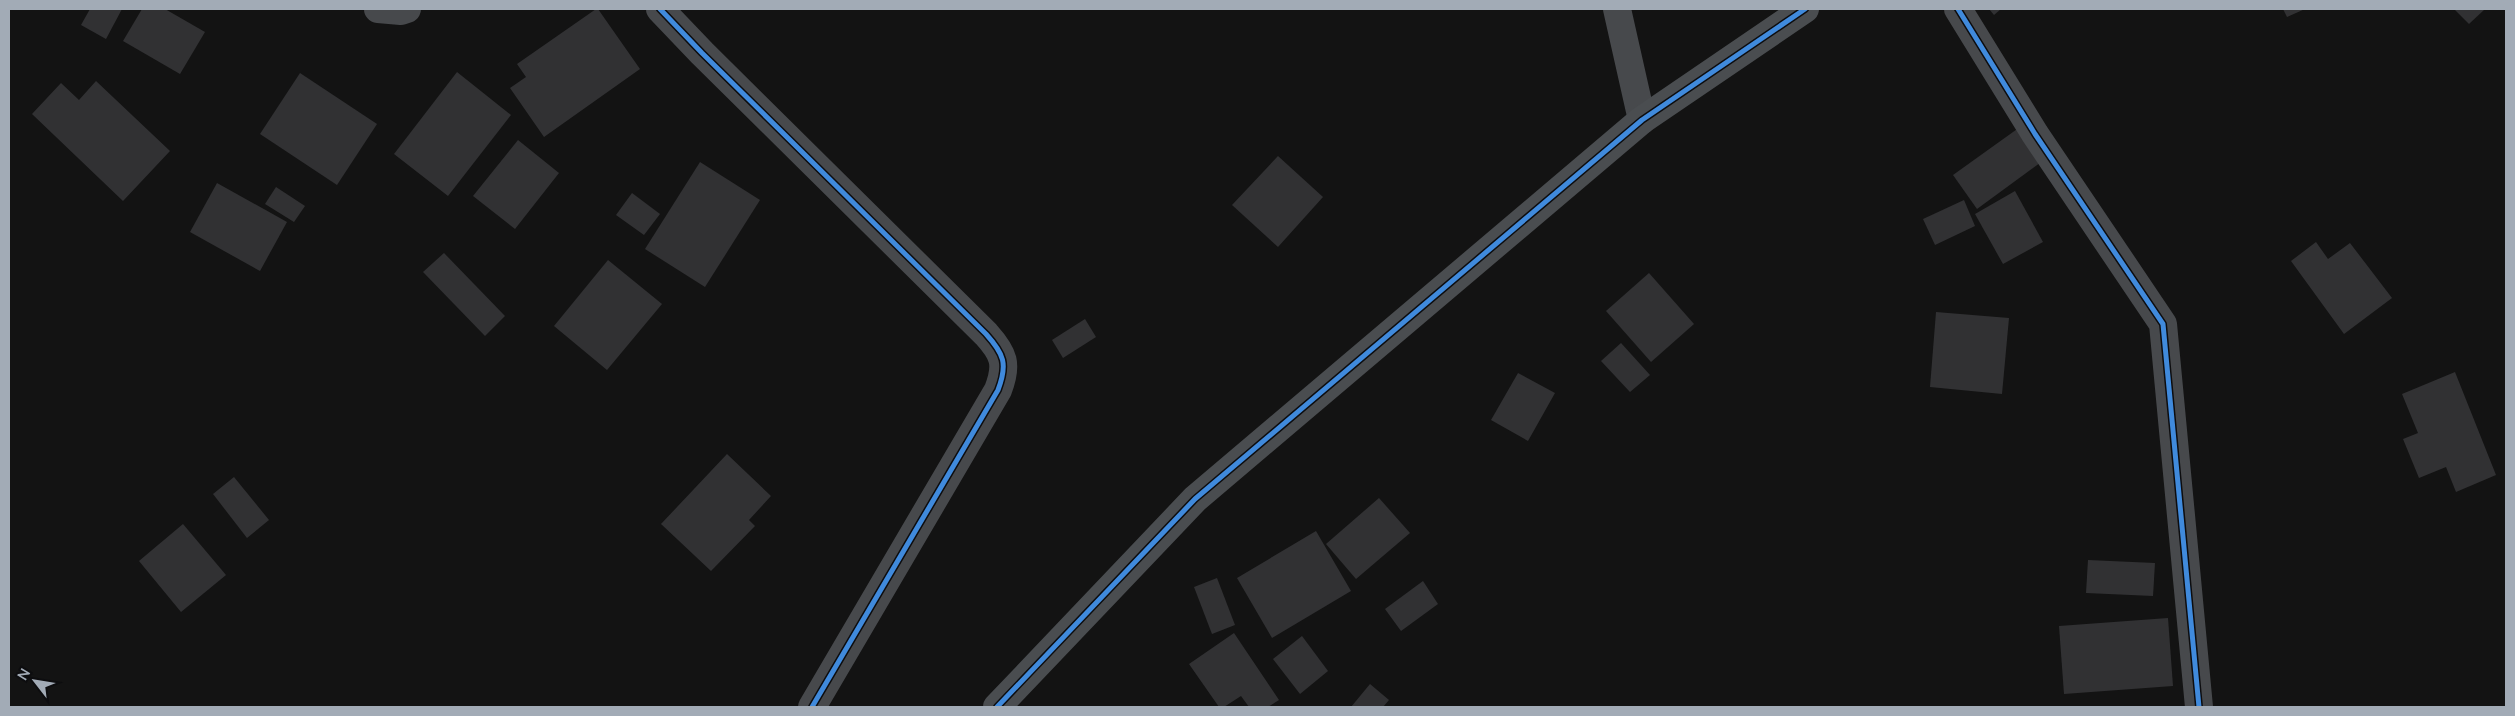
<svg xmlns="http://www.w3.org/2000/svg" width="2515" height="716" font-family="Lato,sans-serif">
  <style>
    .building { fill: #313133 }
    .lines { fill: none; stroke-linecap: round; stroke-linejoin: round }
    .street { stroke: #47494c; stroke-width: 28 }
    .secondary { stroke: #4a4d50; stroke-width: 28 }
    .cycleway-casing { stroke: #0d0d0f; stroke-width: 8 }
    .cycleway { stroke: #408adc; stroke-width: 5 }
  </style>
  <rect width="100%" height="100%" fill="#131313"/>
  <g class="building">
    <polygon points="90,9 122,9 106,39 81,25"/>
    <polygon points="142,9 165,9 205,32 180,74 123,41"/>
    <polygon points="596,9 598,9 640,69 544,137 510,88 526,77 517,64"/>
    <polygon points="1989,9 2001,9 1994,15"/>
    <polygon points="2283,9 2305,9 2287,17"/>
    <polygon points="2454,9 2485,9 2469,24"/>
    <polygon points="457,72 511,115 448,196 394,154"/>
    <polygon points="300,73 377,124 337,185 260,134"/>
    <polygon points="96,81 170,151 123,201 32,114 61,83 79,100"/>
    <polygon points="2020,127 2044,160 1977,209 1953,175"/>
    <polygon points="518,140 559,173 515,229 473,196"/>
    <polygon points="1278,156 1323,197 1278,247 1232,205"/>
    <polygon points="700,162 760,200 705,287 645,249"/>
    <polygon points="217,183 287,222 260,271 190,232"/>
    <polygon points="276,187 305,206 294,222 265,204"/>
    <polygon points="2015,191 2043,242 2003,264 1975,214"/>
    <polygon points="632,193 660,214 644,235 616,215"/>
    <polygon points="1964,200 1975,226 1935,245 1923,219"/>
    <polygon points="2316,242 2328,259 2350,243 2392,298 2344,334 2291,261"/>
    <polygon points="444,253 505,316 485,336 423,272"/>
    <polygon points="608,260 662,304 607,370 554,326"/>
    <polygon points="1649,273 1694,324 1651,362 1606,311"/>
    <polygon points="1936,312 2009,318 2002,394 1930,387"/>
    <polygon points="1085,319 1096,337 1063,358 1052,340"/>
    <polygon points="1621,343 1650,375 1630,392 1601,361"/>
    <polygon points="2455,372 2496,475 2456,492 2446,467 2419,478 2403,439 2418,433 2402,394"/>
    <polygon points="1518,373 1555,393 1528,441 1491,420"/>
    <polygon points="727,454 771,496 749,520 755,526 711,571 661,524"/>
    <polygon points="234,477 269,520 247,538 213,494"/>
    <polygon points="1379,498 1410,533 1356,579 1326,544"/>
    <polygon points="183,524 226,575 181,612 139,561"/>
    <polygon points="1316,531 1351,591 1272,638 1237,578"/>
    <polygon points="2088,560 2155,563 2153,596 2086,593"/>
    <polygon points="1217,578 1235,625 1212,634 1194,587"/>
    <polygon points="1423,581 1438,604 1401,631 1385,609"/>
    <polygon points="2168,618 2173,686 2064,694 2059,626"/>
    <polygon points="1234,633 1279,700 1268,707 1249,707 1241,696 1224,707 1219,707 1189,664"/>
    <polygon points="1302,636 1328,671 1300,694 1273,659"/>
    <polygon points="1370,684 1389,700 1383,707 1351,707"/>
  </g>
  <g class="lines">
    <g class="street">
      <polyline points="378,9 401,11 407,9"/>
      <path d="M660,9L702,53L986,334C1004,354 1008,364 998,390L812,707"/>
      <polyline points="1617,9 1642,120"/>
      <polyline points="1958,9 2035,134 2163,324 2199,707"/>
    </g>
    <polyline class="secondary" points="997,707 1195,499 1642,120 1805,9"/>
    <g class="cycleway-casing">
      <g id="cycleway">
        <path d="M660,9L702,53L986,334C1004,354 1008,364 998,390L812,707"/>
        <polyline points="1958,9 2035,134 2163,324 2199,707"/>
        <polyline points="997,707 1195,499 1642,120 1805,9"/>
      </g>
    </g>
    <use href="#cycleway" class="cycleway"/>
  </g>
  <rect width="2515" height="716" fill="none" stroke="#a2abb6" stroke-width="20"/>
  <g transform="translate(35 681) rotate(301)" stroke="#0d0d0f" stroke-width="4" paint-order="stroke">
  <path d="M0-4L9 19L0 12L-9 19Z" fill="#a2abb6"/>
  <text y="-8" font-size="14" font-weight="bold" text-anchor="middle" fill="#a2abb6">N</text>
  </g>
</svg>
